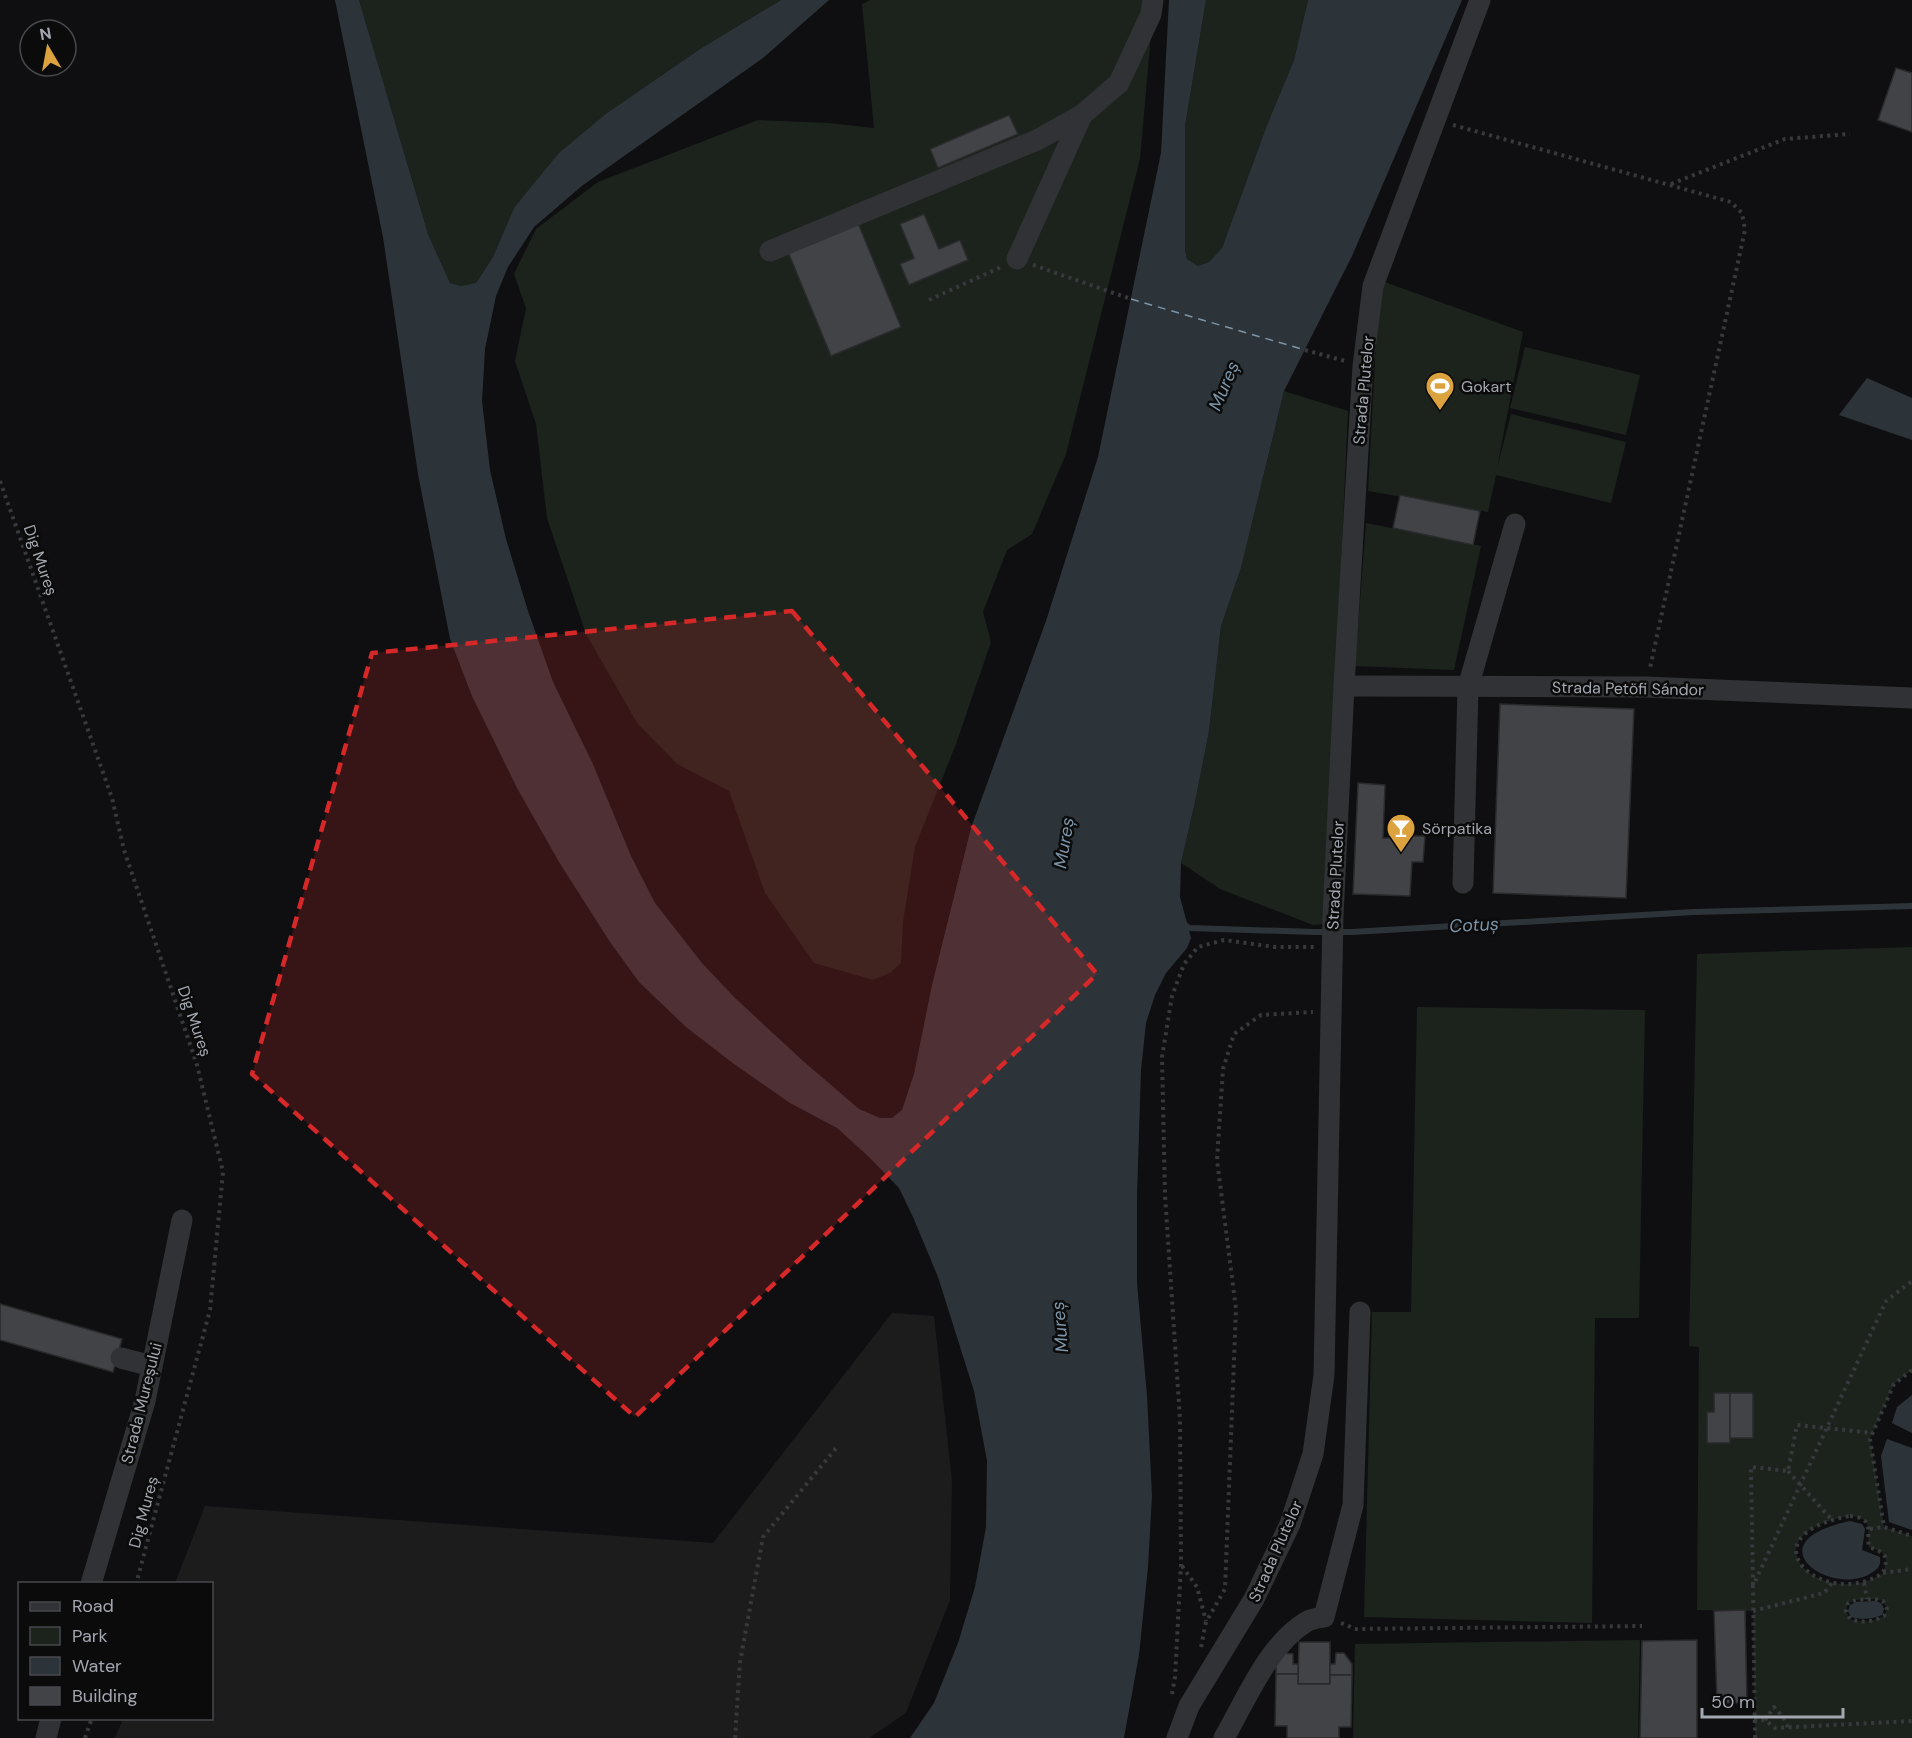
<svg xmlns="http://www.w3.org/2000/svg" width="1912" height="1738" font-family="'DM Sans',sans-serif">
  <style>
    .built { fill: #1c1c1d }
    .green { fill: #1c231d; fill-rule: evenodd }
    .water { fill: #2d3439 }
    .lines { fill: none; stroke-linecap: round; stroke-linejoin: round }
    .stream { stroke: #2d3439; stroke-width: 6 }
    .ferry { stroke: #7c94a8; stroke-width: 1.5; stroke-dasharray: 8 6; stroke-linecap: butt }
    .building { fill: #414346; stroke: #2a2a2c; stroke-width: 1.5 }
    .path { stroke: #37393c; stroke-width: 4; stroke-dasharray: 3 4.5; stroke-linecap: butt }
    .minor { stroke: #313235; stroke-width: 21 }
    .marked { fill: #d62828; fill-opacity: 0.2; stroke: #d62828; stroke-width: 4.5; stroke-dasharray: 12 8; stroke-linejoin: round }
    .labels { text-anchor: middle; stroke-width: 5; stroke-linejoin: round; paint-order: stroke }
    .poi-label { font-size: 16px; fill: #a2a7b0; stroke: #0b0b0b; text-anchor: start }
    .street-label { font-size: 16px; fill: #a2a7b0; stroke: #0b0b0b }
    .water-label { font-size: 18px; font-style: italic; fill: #7c94a8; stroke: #0b0b0b }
  </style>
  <rect width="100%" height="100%" fill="#0f0f11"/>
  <polygon class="built" points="892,1313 934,1316 952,1481 950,1600 906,1713 869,1738 115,1738 123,1719 212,1718 212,1584 175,1583 205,1506 713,1543"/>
  <g class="green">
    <polygon points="359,0 781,0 700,49 607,113 514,208 493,257 476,283 461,286 450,283 428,234"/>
    <polygon points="870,0 1154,0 1140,159 1066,454 1032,534 1007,550 983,612 991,642 956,744 915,847 903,922 901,963 890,973 873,980 814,963 765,893 729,791 677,764 637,723 586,634 547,518 536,424 515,361 526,308 514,274 536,229 598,182 758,120 828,123 874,128 862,4"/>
    <polygon points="1206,0 1308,0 1294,60 1267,125 1222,248 1209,262 1198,266 1187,259 1185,250 1185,126"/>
    <polygon points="1382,281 1523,332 1497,468 1511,414 1626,442 1611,503 1496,475 1488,512 1368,491 1379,288"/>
    <polygon points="1525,347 1640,375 1626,435 1510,408"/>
    <polygon points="1284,391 1348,411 1325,924 1313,925 1220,889 1181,863 1195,802 1209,731 1221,626 1241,568"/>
    <polygon points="1366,523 1481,546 1454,670 1355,666"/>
    <path d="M1912,947V1370L1894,1384L1870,1439L1884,1527L1912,1536V1738H1755L1753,1611L1697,1610L1699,1347L1689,1346L1697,954ZM1850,1516C1875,1518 1866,1531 1869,1547C1886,1553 1889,1556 1883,1573C1823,1612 1740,1536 1850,1516ZM1875,1599L1883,1601L1887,1609L1884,1616C1873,1622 1861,1623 1850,1619L1846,1611L1848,1603L1856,1600Z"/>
    <polygon points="1417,1007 1645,1010 1639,1318 1595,1318 1592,1623 1364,1617 1372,1312 1411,1312"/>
    <polygon points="1640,1640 1638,1738 1353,1738 1355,1644"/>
  </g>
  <g class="water">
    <polygon points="335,0 359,0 428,234 450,283 461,286 476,283 493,257 514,208 559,153 607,113 700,49 781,0 829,0 763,58 583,185 534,227 508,267 496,296 485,349 482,401 490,470 506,539 528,611 553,682 592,762 631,856 655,903 702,963 734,997 802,1060 859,1109 880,1118 892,1118 902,1110 914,1074 932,985 971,828 1046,621 1098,457 1161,153 1169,0 1206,0 1185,126 1185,250 1187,259 1198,266 1209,262 1222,248 1267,125 1294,60 1308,0 1462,0 1352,256 1284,391 1241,568 1221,626 1209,731 1195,802 1181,863 1180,897 1191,938 1187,948 1166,973 1155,995 1146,1023 1141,1070 1137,1195 1137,1283 1147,1396 1152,1496 1148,1567 1139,1655 1124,1738 910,1738 934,1703 958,1643 975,1587 986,1527 987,1461 974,1391 938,1277 913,1217 899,1188 869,1157 837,1128 790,1103 734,1064 686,1027 639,982 610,942 559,862 517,788 472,696 450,639 418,474 383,237"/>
    <polygon points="1867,378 1912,398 1912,440 1839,415"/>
    <polygon points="1912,1395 1912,1433 1892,1423 1897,1407"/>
    <polygon points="1887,1439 1912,1448 1912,1530 1889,1522 1881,1456"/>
    <path d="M1850,1521L1862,1524L1865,1529L1862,1550L1880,1557C1881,1564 1879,1568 1873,1572C1832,1600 1750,1542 1850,1521Z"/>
    <path d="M1875,1601L1881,1603L1884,1609L1882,1615C1873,1619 1861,1620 1851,1617L1848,1611L1850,1605L1856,1602Z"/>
  </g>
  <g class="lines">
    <polyline class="stream" points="1183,923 1189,928 1314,932 1352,932 1694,912 1912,906"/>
    <polyline class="ferry" points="1131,299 1305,350"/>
  </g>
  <g class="building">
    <polygon points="1896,68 1912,73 1912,132 1878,120"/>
    <polygon points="1009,115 1018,134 938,168 930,149"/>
    <polygon points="924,214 939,249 960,240 968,260 909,285 900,264 914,258 900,224"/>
    <polygon points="858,223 901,327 831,356 788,252"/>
    <polygon points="1400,495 1480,511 1473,545 1393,528"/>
    <polygon points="1500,704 1634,709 1626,898 1493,893"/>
    <polygon points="1358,783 1385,785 1383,838 1390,838 1391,823 1414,824 1414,836 1425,836 1423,862 1412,862 1410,896 1353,894"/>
    <polygon points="0,1304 122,1339 113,1372 0,1340"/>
    <polygon points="1714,1393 1730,1393 1730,1443 1707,1443 1707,1412 1714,1412"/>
    <rect x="1730" y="1393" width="23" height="45"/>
    <polygon points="1745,1610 1747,1703 1717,1703 1714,1611"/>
    <polygon points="1697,1640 1697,1738 1640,1738 1642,1641"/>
    <polygon points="1299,1642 1330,1642 1330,1684 1298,1684"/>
    <polygon points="1284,1653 1293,1654 1293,1664 1298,1664 1298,1674 1276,1674 1276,1664"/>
    <polygon points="1336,1653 1344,1653 1352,1664 1352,1675 1330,1675 1330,1664 1335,1664"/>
    <polygon points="1276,1674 1298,1674 1298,1684 1330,1684 1330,1675 1352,1675 1351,1727 1339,1727 1339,1738 1287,1738 1287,1726 1275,1726"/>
  </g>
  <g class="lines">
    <g class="path">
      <polyline points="1453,125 1731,202 1742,213 1745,230 1650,668"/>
      <polyline points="1671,184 1785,139 1850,134"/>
      <polyline points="1033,265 1131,299"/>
      <polyline points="929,300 1001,267"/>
      <polyline points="1305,350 1345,361"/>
      <polyline points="0,481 112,798 124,850 197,1065 223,1172 210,1310 136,1584"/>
      <polyline points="1912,1370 1894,1384 1870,1439 1884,1527 1912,1536"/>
      <polyline points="1788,1471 1832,1520"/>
      <path d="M1850,1516C1875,1518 1866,1531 1869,1547C1886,1553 1889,1556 1883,1573C1823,1612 1740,1536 1850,1516Z"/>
      <polyline points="1870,1529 1884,1527"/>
      <polyline points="1182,1566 1197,1587 1206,1621"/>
      <polyline points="1883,1573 1912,1569"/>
      <polyline points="1864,1583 1867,1599"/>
      <polyline points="1753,1585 1751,1467 1788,1471 1797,1425 1873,1433"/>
      <path d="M1875,1599L1883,1601L1887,1609L1884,1616C1873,1622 1861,1623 1850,1619L1846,1611L1848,1603L1856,1600Z"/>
      <polyline points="1753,1611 1824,1593 1832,1583"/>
      <polyline points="1341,1623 1356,1629 1642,1626"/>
      <polyline points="1201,1647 1206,1622 1225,1589 1236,1309 1217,1160 1223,1069 1234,1034 1261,1015 1313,1012"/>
      <polyline points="1172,1694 1175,1677 1181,1564 1180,1419 1165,1195 1162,1057 1172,996 1184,964 1198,947 1224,940 1275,947 1315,947"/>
      <polyline points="1754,1719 1765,1720 1775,1728 1912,1721"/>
      <polyline points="1765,1720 1774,1707 1783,1717 1788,1727"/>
      <polyline points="85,1738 92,1718"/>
      <polyline points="735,1738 740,1662 763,1537 837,1447"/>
      <polyline points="1755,1738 1753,1586 1886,1301 1912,1281"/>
    </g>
    <g class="minor">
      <polyline points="770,251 1037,140 1082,115 1119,83 1151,14 1153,0"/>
      <polyline points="1017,259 1082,115"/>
      <polyline points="1344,686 1646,687 1912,698"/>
      <polyline points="1463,883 1468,687 1515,524"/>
      <polyline points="121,1358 152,1366"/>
      <polyline points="91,1584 145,1401 182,1220"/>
      <polyline points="46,1738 51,1718"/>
      <polyline points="1177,1738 1189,1706 1254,1599 1290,1524 1313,1454 1324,1375 1333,916 1344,686 1363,366 1373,286 1480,0"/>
      <path d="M1224,1738C1246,1700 1268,1645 1306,1622C1311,1619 1318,1618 1324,1617L1353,1505L1360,1312"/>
    </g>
  </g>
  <path class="marked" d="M792,611L1097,974L635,1417L252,1074L372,653Z"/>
  <defs>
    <g id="stadium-pin" transform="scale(1.5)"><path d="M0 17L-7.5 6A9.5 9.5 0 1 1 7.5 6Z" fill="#dba23d" stroke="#0b0b0b"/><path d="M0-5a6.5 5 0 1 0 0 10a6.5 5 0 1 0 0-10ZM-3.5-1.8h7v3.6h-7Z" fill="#fff"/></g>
    <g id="bar-pin" transform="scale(1.5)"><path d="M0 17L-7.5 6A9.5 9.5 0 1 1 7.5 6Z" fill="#dba23d" stroke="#0b0b0b"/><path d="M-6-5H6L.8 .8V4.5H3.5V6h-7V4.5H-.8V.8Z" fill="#fff"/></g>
  </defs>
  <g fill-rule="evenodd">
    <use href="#stadium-pin" x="1440" y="386"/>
    <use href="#bar-pin" x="1401" y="828"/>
  </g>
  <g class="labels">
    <g class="poi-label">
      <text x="1461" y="392">Gokart</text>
      <text x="1422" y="834">Sörpatika</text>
    </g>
    <g class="street-label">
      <text transform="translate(1363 390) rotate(-85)" y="6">Strada Plutelor</text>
      <text transform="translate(41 560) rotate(71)" y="6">Dig Mureș</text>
      <text transform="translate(1628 688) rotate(1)" y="6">Strada Petöfi Sándor</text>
      <text transform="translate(1335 875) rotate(-87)" y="6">Strada Plutelor</text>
      <text transform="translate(195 1021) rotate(71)" y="6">Dig Mureș</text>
      <text transform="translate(141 1403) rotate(-76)" y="6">Strada Mureșului</text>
      <text transform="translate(143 1512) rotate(-75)" y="6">Dig Mureș</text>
      <text transform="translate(1275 1551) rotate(-66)" y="6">Strada Plutelor</text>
    </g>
    <g class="water-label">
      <text transform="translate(1224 386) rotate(-67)" y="6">Mureș</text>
      <text transform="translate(1064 843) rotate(-81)" y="6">Mureș</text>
      <text transform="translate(1474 925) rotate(-3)" y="6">Cotuș</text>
      <text transform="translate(1060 1327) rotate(-95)" y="6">Mureș</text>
    </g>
  </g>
  <rect x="18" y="1582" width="195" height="138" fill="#0b0b0b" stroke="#47494d" stroke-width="1.5"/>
  <rect x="30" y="1602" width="30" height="9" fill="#313235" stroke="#47494d" stroke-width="1.5"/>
  <text x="72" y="1612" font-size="18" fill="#a2a7b0">Road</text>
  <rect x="30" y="1627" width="30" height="18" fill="#1c231d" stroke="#47494d" stroke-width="1.5"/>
  <text x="72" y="1642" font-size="18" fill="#a2a7b0">Park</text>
  <rect x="30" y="1657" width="30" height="18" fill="#2d3439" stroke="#47494d" stroke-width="1.5"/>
  <text x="72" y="1672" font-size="18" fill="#a2a7b0">Water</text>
  <rect x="30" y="1687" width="30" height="18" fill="#414346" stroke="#47494d" stroke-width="1.5"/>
  <text x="72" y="1702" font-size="18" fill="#a2a7b0">Building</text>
  <g transform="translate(48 48) rotate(350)"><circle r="28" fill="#0b0b0b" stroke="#47494d" stroke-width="1.5"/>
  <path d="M0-4.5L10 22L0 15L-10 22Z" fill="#dba23d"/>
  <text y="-9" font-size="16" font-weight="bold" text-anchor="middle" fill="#a2a7b0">N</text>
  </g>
  <path d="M1702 1708v9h141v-9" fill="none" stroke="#a2a7b0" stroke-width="3"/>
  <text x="1711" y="1708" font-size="18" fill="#a2a7b0" stroke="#0b0b0b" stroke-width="4.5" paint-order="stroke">50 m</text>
</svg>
